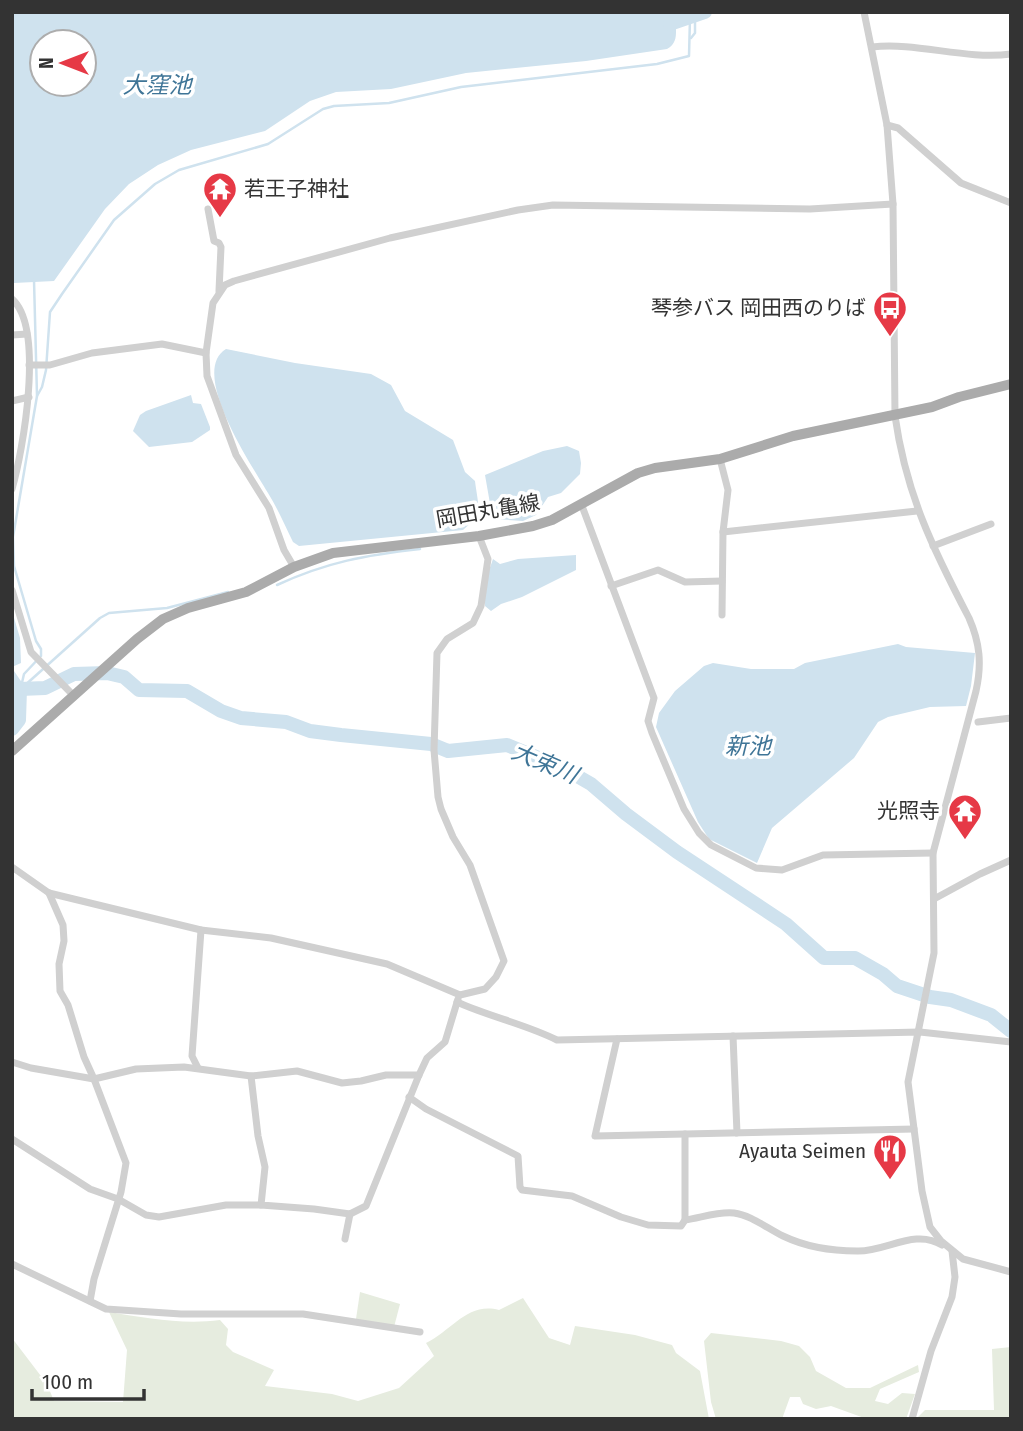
<svg xmlns="http://www.w3.org/2000/svg" width="1023" height="1431" font-family="'Fira Sans Condensed','Noto Sans JP',sans-serif">
  <style>
    .green { fill: #e6ecdf }
    .water { fill: #cfe2ee; fill-rule: evenodd }
    .lines { fill: none; stroke-linecap: round; stroke-linejoin: round }
    .stream { stroke: #cfe2ee; stroke-width: 2.5 }
    .river { stroke: #cfe2ee; stroke-width: 14 }
    .minor { stroke: #d0d0d0; stroke-width: 7 }
    .major { stroke: #ababab; stroke-width: 10 }
    .labels { text-anchor: middle; stroke-width: 7; stroke-linejoin: round; paint-order: stroke }
    .poi-label { font-size: 21px; fill: #333; stroke: #fff; text-anchor: end }
    .street-label { font-size: 21px; fill: #333; stroke: #fff }
    .water-label { font-size: 23px; font-style: italic; fill: #3f7597; stroke: #fff }
  </style>
  <rect width="100%" height="100%" fill="#fff"/>
  <g class="green">
    <polygon points="360,1292 400,1304 394,1327 356,1319"/>
    <path d="M523,1298L549,1338L570,1345L575,1326L635,1335L672,1345L676,1353L700,1371L709,1419H12V1338L47,1384L54,1401L123,1402L127,1350L109,1312C146,1318 183,1325 220,1320L228,1329L226,1345L233,1352L274,1370L265,1386L332,1394L358,1401L399,1388L434,1356L426,1343C453,1330 467,1302 499,1310Z"/>
    <polygon points="711,1333 781,1341 799,1346 810,1357 816,1371 846,1388 870,1388 918,1365 919,1372 880,1389 875,1401 888,1404 902,1393 915,1394 906,1419 867,1419 831,1406 816,1409 803,1404 800,1397 790,1397 782,1419 716,1419 711,1402 704,1341"/>
    <polygon points="1011,1347 1011,1419 916,1419 925,1410 994,1410 992,1349"/>
  </g>
  <g class="water">
    <path d="M12,12H686V23L676,25C676,36 677,43 667,49L586,61L466,73L391,89L336,92L310,101L265,131L191,150L158,165L129,184L105,209L54,281L14,283V290ZM84,42V84H42V42Z"/>
    <path d="M226,349L295,363L371,374L391,385L405,411L453,440L465,472L475,481C478,506 484,513 463,530L299,546L293,542C285,526 278,509 268,493C253,467 188,372 226,349Z"/>
    <polygon points="191,395 193,403 201,404 210,427 210,430 192,442 149,447 133,431 140,415 146,411"/>
    <polygon points="567,446 579,451 581,463 580,474 561,493 548,497 536,515 523,521 496,519 492,515 485,475 543,451"/>
    <polygon points="576,555 576,570 522,597 501,604 491,611 485,606 485,582 493,559 500,564 518,559"/>
    <polygon points="12,611 20,638 21,663 12,667"/>
    <polygon points="898,644 906,647 975,653 971,686 966,706 930,707 888,717 878,722 854,758 772,828 757,863 709,839 698,822 656,727 659,713 675,691 704,666 713,663 751,669 794,669 805,663"/>
    <path d="M14,671L25,687L21,722L12,733C12,722 18,711 16,699C14,688 10,681 14,671Z"/>
  </g>
  <g class="lines">
    <g class="stream">
      <polyline points="690,18 695,22 695,33 691,38"/>
      <polyline points="37,396 42,387 46,370 50,312 62,294 114,220 155,184 179,170 268,144 323,109 334,106 389,103 461,87 657,64 689,56 690,18"/>
      <path d="M277,585C327,562 366,555 420,549"/>
      <polyline points="21,687 24,674 41,656 41,649 36,641 14,566 13,537 37,396 34,280"/>
      <polyline points="23,687 100,618 109,613 167,608 228,592"/>
    </g>
    <g class="river">
      <polyline points="670,24 705,12"/>
      <polyline points="12,729 19,720 20,689 45,688 74,674 107,673 124,677 139,690 187,691 221,711 241,718 286,722 310,731 341,735 431,744 448,751 507,745 565,769 591,784 626,814 677,852 786,924 824,958 855,958 883,974 897,986 930,997 951,1000 991,1015 1011,1031"/>
    </g>
    <g class="minor">
      <path d="M864,12L887,125L893,204L895,416C906,494 933,549 969,618C980,643 982,664 976,691L933,853L934,953L908,1082L922,1191L930,1227L941,1241L963,1259L1011,1272"/>
      <path d="M872,47C918,42 964,60 1011,54"/>
      <polyline points="887,125 898,128 961,183 1011,203"/>
      <polyline points="208,209 214,241 219,243 221,247 219,291"/>
      <path d="M12,299C45,328 23,451 12,489"/>
      <polyline points="12,335 27,334"/>
      <polyline points="29,365 50,365 92,353 162,344 206,353"/>
      <polyline points="12,401 29,397"/>
      <polyline points="720,459 728,490 723,532 722,615"/>
      <polyline points="582,506 654,698 648,721 652,733 684,809 699,833 711,845 756,868 782,870 823,855 933,853"/>
      <polyline points="723,532 917,511"/>
      <polyline points="933,546 991,524"/>
      <polyline points="294,567 284,550 269,508 236,455 207,376 206,353 213,303 225,285 234,281 390,238 518,210 553,205 810,209 893,204"/>
      <polyline points="611,586 658,570 685,582 722,581"/>
      <polyline points="12,590 31,652 73,695"/>
      <polyline points="978,722 1011,718"/>
      <polyline points="12,867 49,893 201,930 271,938 387,964 460,995 485,989 496,977 504,961 470,865 453,837 441,809 438,797 434,750 437,653 447,639 473,623 481,606 488,559 479,536"/>
      <polyline points="49,893 63,925 64,941 59,964 60,991 68,1005 84,1057 94,1079 126,1163 121,1192 94,1279 90,1301"/>
      <polyline points="934,899 980,874 1011,860"/>
      <path d="M457,1002C490,1017 525,1024 557,1040L920,1032L1011,1042"/>
      <polyline points="733,1036 737,1133"/>
      <polyline points="617,1039 595,1136 914,1129"/>
      <polyline points="12,1062 31,1068 94,1079 136,1069 184,1067 251,1076 297,1071 342,1083 361,1081 386,1075 419,1075"/>
      <polyline points="198,1068 192,1056 201,930"/>
      <polyline points="251,1076 258,1136 265,1167 261,1205 314,1209 350,1214 366,1206 419,1075 427,1058 445,1042 458,999"/>
      <path d="M409,1097L426,1109L518,1156L520,1187L522,1190L572,1196L621,1217L648,1225L681,1226L685,1220C700,1218 719,1211 734,1213C751,1215 768,1229 783,1236C806,1247 833,1251 857,1251C886,1252 915,1228 942,1245"/>
      <polyline points="685,1134 685,1220"/>
      <polyline points="12,1139 90,1189 118,1199 146,1215 159,1217 226,1205 261,1205"/>
      <polyline points="345,1239 350,1214"/>
      <polyline points="12,1264 106,1309 181,1314 303,1314 420,1332"/>
      <polyline points="912,1419 931,1351 952,1297 955,1277 952,1251"/>
    </g>
    <polyline class="major" points="12,751 137,639 163,619 188,608 246,592 294,567 333,553 479,536 533,526 552,520 638,473 655,468 720,459 793,436 932,407 959,397 1011,384"/>
  </g>
  <defs>
    <g id="temple-pin" transform="scale(1.75)"><path d="M0 17L-7.5 6A9.5 9.5 0 1 1 7.5 6Z" fill="#e63946" stroke="#fff"/><path d="M0-6L5-2H3V0L6.5 2.5H4V6H1.5V3h-3V6H-4V2.5H-6.5L-3 0V-2H-5Z" fill="#fff"/></g>
    <g id="bus-pin" transform="scale(1.75)"><path d="M0 17L-7.5 6A9.5 9.5 0 1 1 7.5 6Z" fill="#e63946" stroke="#fff"/><path d="M-5-6H5V4H4V6H2V4H-2V6H-4V4H-5ZM-3.5-4V0h7V-4ZM-3.5 1.2v1.5H-2V1.2ZM2 1.2v1.5H3.5V1.2Z" fill="#fff"/></g>
    <g id="restaurant-pin" transform="scale(1.75)"><path d="M0 17L-7.5 6A9.5 9.5 0 1 1 7.5 6Z" fill="#e63946" stroke="#fff"/><path d="M-5-6h1v4h1v-4h1v4h1v-4h1v5L-1.5 .5V6h-2V.5L-5-1ZM5-6V6H3V1.5H1.5Q1.5-4 5-6Z" fill="#fff"/></g>
  </defs>
  <g fill-rule="evenodd">
    <use href="#temple-pin" x="220" y="189"/>
    <use href="#bus-pin" x="890" y="308"/>
    <use href="#temple-pin" x="965" y="811"/>
    <use href="#restaurant-pin" x="890" y="1151"/>
  </g>
  <g class="labels">
    <g class="poi-label">
      <text x="244" y="196" text-anchor="start">若王子神社</text>
      <text x="866" y="315">琴参バス 岡田西のりば</text>
      <text x="940" y="818">光照寺</text>
      <text x="866" y="1158">Ayauta Seimen</text>
    </g>
    <g class="street-label">
      <text transform="translate(488 511) rotate(-10)" y="7">岡田丸亀線</text>
    </g>
    <g class="water-label">
      <text x="157" y="93">大窪池</text>
      <text x="748" y="754">新池</text>
      <text transform="translate(545 763) rotate(23)" y="8">大束川</text>
    </g>
  </g>
  <rect width="1023" height="1431" fill="none" stroke="#333333" stroke-width="28"/>
  <g transform="translate(63 63) rotate(270)"><circle r="33" fill="#ffffff" stroke="#adadad" stroke-width="2"/>
  <path d="M0-5L12 26L0 18L-12 26Z" fill="#e63946"/>
  <text y="-10" font-size="19" font-weight="bold" text-anchor="middle" fill="#333333">N</text>
  </g>
  <path d="M32 1389v10h112v-10" fill="none" stroke="#333333" stroke-width="3.5"/>
  <text x="42" y="1389" font-size="21" fill="#333333" stroke="#ffffff" stroke-width="5" paint-order="stroke">100 m</text>
</svg>
